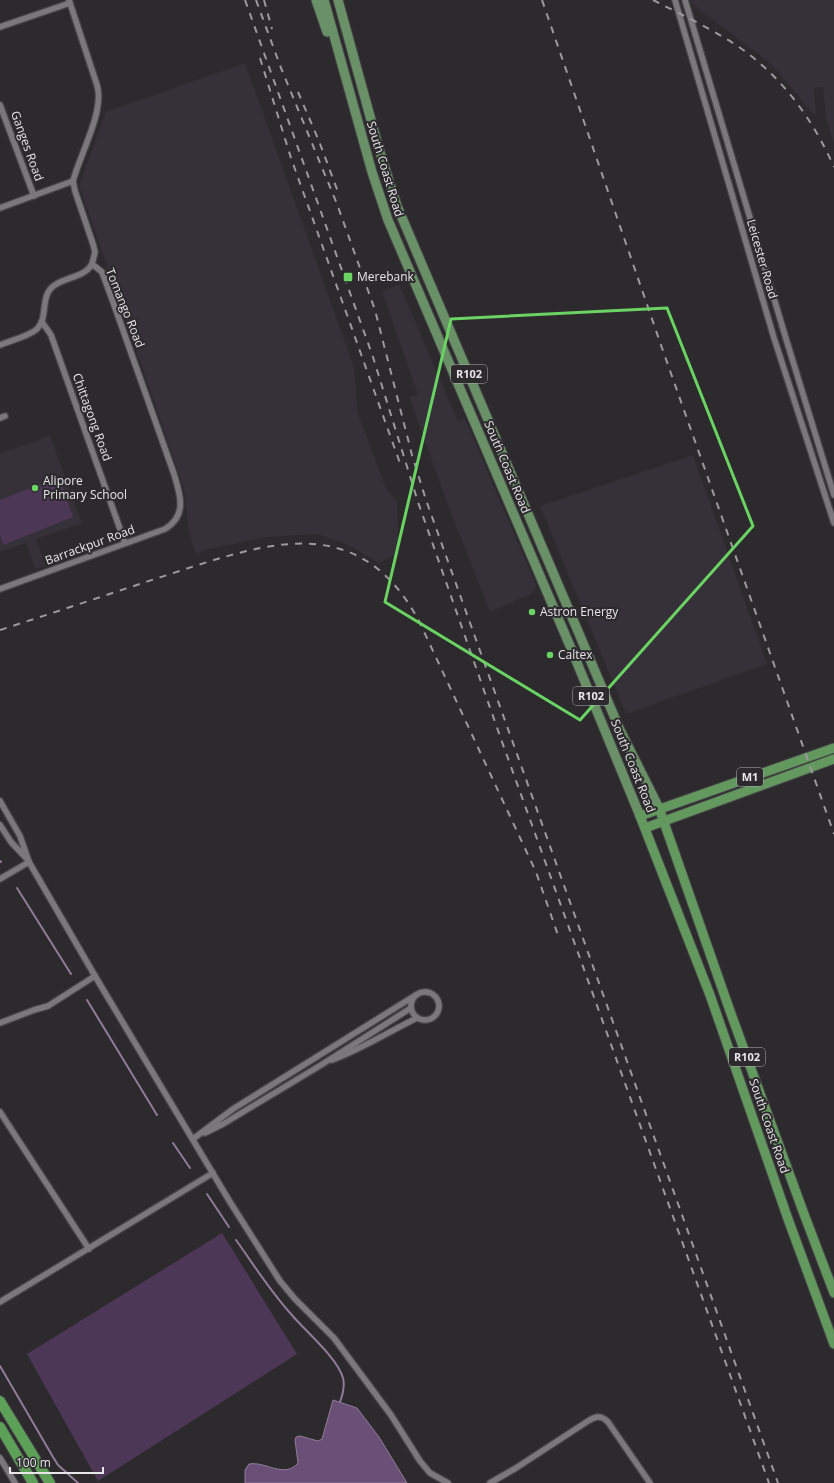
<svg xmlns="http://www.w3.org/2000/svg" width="834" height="1483" font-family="'Open Sans',sans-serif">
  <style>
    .built { fill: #363038 }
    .green { fill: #4d3756 }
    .water { fill: #6a4f76; stroke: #907c98 }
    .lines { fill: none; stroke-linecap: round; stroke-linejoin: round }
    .stream { stroke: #907c98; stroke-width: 2 }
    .minor-casing { stroke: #474648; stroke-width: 8 }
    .primary-casing { stroke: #474648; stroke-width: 11 }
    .trunk-casing { stroke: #474648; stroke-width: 11 }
    .motorway-casing { stroke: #474648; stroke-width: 12 }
    .minor { stroke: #7b787c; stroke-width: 5.5 }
    .primary { stroke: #699066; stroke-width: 9 }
    .trunk { stroke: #63985f; stroke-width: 9 }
    .motorway { stroke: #5da058; stroke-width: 10 }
    .rail { stroke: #9c9a9d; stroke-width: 2; stroke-dasharray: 7 7; stroke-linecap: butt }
    .marked { fill: none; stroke: #6ad363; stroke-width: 3; stroke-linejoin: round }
    .poi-dot { fill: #6ad363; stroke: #2c2a2d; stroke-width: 1.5 }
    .labels { text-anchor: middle; stroke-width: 4; stroke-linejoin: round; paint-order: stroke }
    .shield { fill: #2c2a2d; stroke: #afaeb0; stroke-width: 1 }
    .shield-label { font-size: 11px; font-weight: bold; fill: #e7e6e8 }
    .street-label { font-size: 12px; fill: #e7e6e8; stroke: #2c2a2d }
    .poi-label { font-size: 12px; fill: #e7e6e8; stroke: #2c2a2d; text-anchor: start }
  </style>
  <rect width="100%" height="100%" fill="#2c2a2d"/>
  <g class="built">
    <polygon points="690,0 834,0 834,143 826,119 823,87 814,88 816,117 770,63 691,3"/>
    <polygon points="245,63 354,367 358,413 386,488 397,502 399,553 379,563 346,544 317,534 266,537 210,549 196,554 189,533 184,488 79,185 106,112"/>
    <polygon points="399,284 458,421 465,419 536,585 537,587 531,594 490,612 449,508 409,397 418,394 382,292"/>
    <polygon points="50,436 82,523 36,539 46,566 35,569 26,543 0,552 0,453"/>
    <polygon points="693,455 767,664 626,714 540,506"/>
  </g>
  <g class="green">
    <polygon points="59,477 73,517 3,545 0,534 0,500"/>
    <polygon points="222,1233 297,1354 98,1481 27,1354"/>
  </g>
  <path class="water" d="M333,1400L357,1408L379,1437L407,1483H245V1470L249,1464C266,1461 284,1479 298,1463L295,1440L296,1437L300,1436L318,1441L322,1439Z"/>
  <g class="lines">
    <g class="stream">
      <polyline points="0,861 1,862"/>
      <polyline points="17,888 71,974"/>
      <polyline points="87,1000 157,1115"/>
      <polyline points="173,1143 190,1168"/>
      <polyline points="207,1194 229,1227"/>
      <path d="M236,1240C254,1265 270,1291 291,1314C305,1331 337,1357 343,1378C345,1386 343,1394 340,1402"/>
      <polyline points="0,1366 53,1457 58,1465 78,1483"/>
    </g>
    <g class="minor-casing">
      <g id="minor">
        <polyline points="675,0 774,338 834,523"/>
        <polyline points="685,0 787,342 834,495"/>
        <polyline points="0,27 70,3"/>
        <polyline points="0,105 34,196"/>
        <polyline points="0,208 73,181"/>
        <polyline points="42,322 51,335 125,543"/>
        <path d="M0,345C11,340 28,337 37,329C49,317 39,295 55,285C66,277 85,277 92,264"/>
        <polyline points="0,418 5,416"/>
        <path d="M0,589L165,529C188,515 180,494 174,474L112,299L102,272L92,264L95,252L93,244L75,191L73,181C80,154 105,111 97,85L69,0"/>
        <polyline points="0,801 20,836 29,862 95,976 230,1202 280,1281 295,1299 334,1338 391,1415 420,1461 430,1473 448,1483"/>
        <polyline points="0,825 11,842 28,860"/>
        <polyline points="0,879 29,862"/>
        <circle cx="425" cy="1006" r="14"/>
        <polyline points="0,1023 34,1010 48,1006 95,976"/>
        <path d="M332,1060C362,1049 388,1032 417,1018"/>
        <polyline points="0,1112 89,1249"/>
        <polyline points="205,1133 223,1124 321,1065 411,1008"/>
        <polyline points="193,1139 233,1109 416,995"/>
        <polyline points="0,1302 213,1173"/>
        <polyline points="0,1458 15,1483"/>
        <path d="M490,1483L516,1468L588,1421C596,1416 601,1415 608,1422L650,1483"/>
      </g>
    </g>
    <g class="primary-casing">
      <g id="primary">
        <polyline points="316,0 327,32"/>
        <polyline points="324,0 372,172 388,220 573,653 640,816"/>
        <polyline points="338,0 379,149 397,206 620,730 659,808"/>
      </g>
    </g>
    <g class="trunk-casing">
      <g id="trunk">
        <polyline points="834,748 640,816 710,995 788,1219 834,1344"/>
        <polyline points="659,808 730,1011 804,1214 834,1293"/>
        <polyline points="645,828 834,759"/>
      </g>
    </g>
    <g class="motorway-casing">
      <g id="motorway">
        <polyline points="0,1401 50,1483"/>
        <polyline points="0,1427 33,1483"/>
      </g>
    </g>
    <use href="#minor" class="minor"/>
    <use href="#primary" class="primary"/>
    <use href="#trunk" class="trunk"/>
    <use href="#motorway" class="motorway"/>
    <g class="rail">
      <polyline points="245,0 373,357 418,502 501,739 769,1483"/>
      <polyline points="256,0 281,68 337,204 375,310 412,455 426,500 778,1483"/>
      <polyline points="264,0 272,29"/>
      <polyline points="542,0 662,348 834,834"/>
      <path d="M653,0C684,16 717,31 746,52C786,82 814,122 834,167"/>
      <polyline points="260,58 291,158 401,466"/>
      <polyline points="298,92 319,141 338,192"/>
      <path d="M0,630C53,613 106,595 158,578C258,546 356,504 419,621L536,872L559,938"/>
    </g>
  </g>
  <path class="marked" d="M667,308L753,526L580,720L385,602L451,319Z"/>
  <g class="poi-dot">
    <rect x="343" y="272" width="10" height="10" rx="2"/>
    <circle cx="35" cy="488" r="4"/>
    <circle cx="532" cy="612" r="4"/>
    <circle cx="550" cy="655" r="4"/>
  </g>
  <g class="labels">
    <g class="shield">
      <rect x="451" y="365" width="36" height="18" rx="3"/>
      <rect x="573" y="687" width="36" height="18" rx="3"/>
      <rect x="737" y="768" width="26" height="18" rx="3"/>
      <rect x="729" y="1048" width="36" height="18" rx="3"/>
    </g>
    <g class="shield-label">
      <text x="469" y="378">R102</text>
      <text x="591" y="700">R102</text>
      <text x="750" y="781">M1</text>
      <text x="747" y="1061">R102</text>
    </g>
    <g class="street-label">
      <text transform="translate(27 146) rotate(70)" y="4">Ganges Road</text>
      <text transform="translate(385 169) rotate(73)" y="4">South Coast Road</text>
      <text transform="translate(762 259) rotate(74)" y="4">Leicester Road</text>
      <text transform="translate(125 308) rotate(68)" y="4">Tomango Road</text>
      <text transform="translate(92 417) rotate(70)" y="4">Chittagong Road</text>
      <text transform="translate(507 467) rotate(67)" y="4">South Coast Road</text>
      <text transform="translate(90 545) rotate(-20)" y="4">Barrackpur Road</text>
      <text transform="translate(633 766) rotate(68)" y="4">South Coast Road</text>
      <text transform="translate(769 1126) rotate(71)" y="4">South Coast Road</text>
    </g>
    <g class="poi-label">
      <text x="357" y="281">Merebank</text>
      <text x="43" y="485">Alipore<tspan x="43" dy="14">Primary School</tspan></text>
      <text x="540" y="616">Astron Energy</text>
      <text x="558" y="659">Caltex</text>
    </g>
  </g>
  <path d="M10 1467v6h93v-6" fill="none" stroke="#e7e6e8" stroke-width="2"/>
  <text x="16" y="1467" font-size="12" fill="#e7e6e8" stroke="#2c2a2d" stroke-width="3" paint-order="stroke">100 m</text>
</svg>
